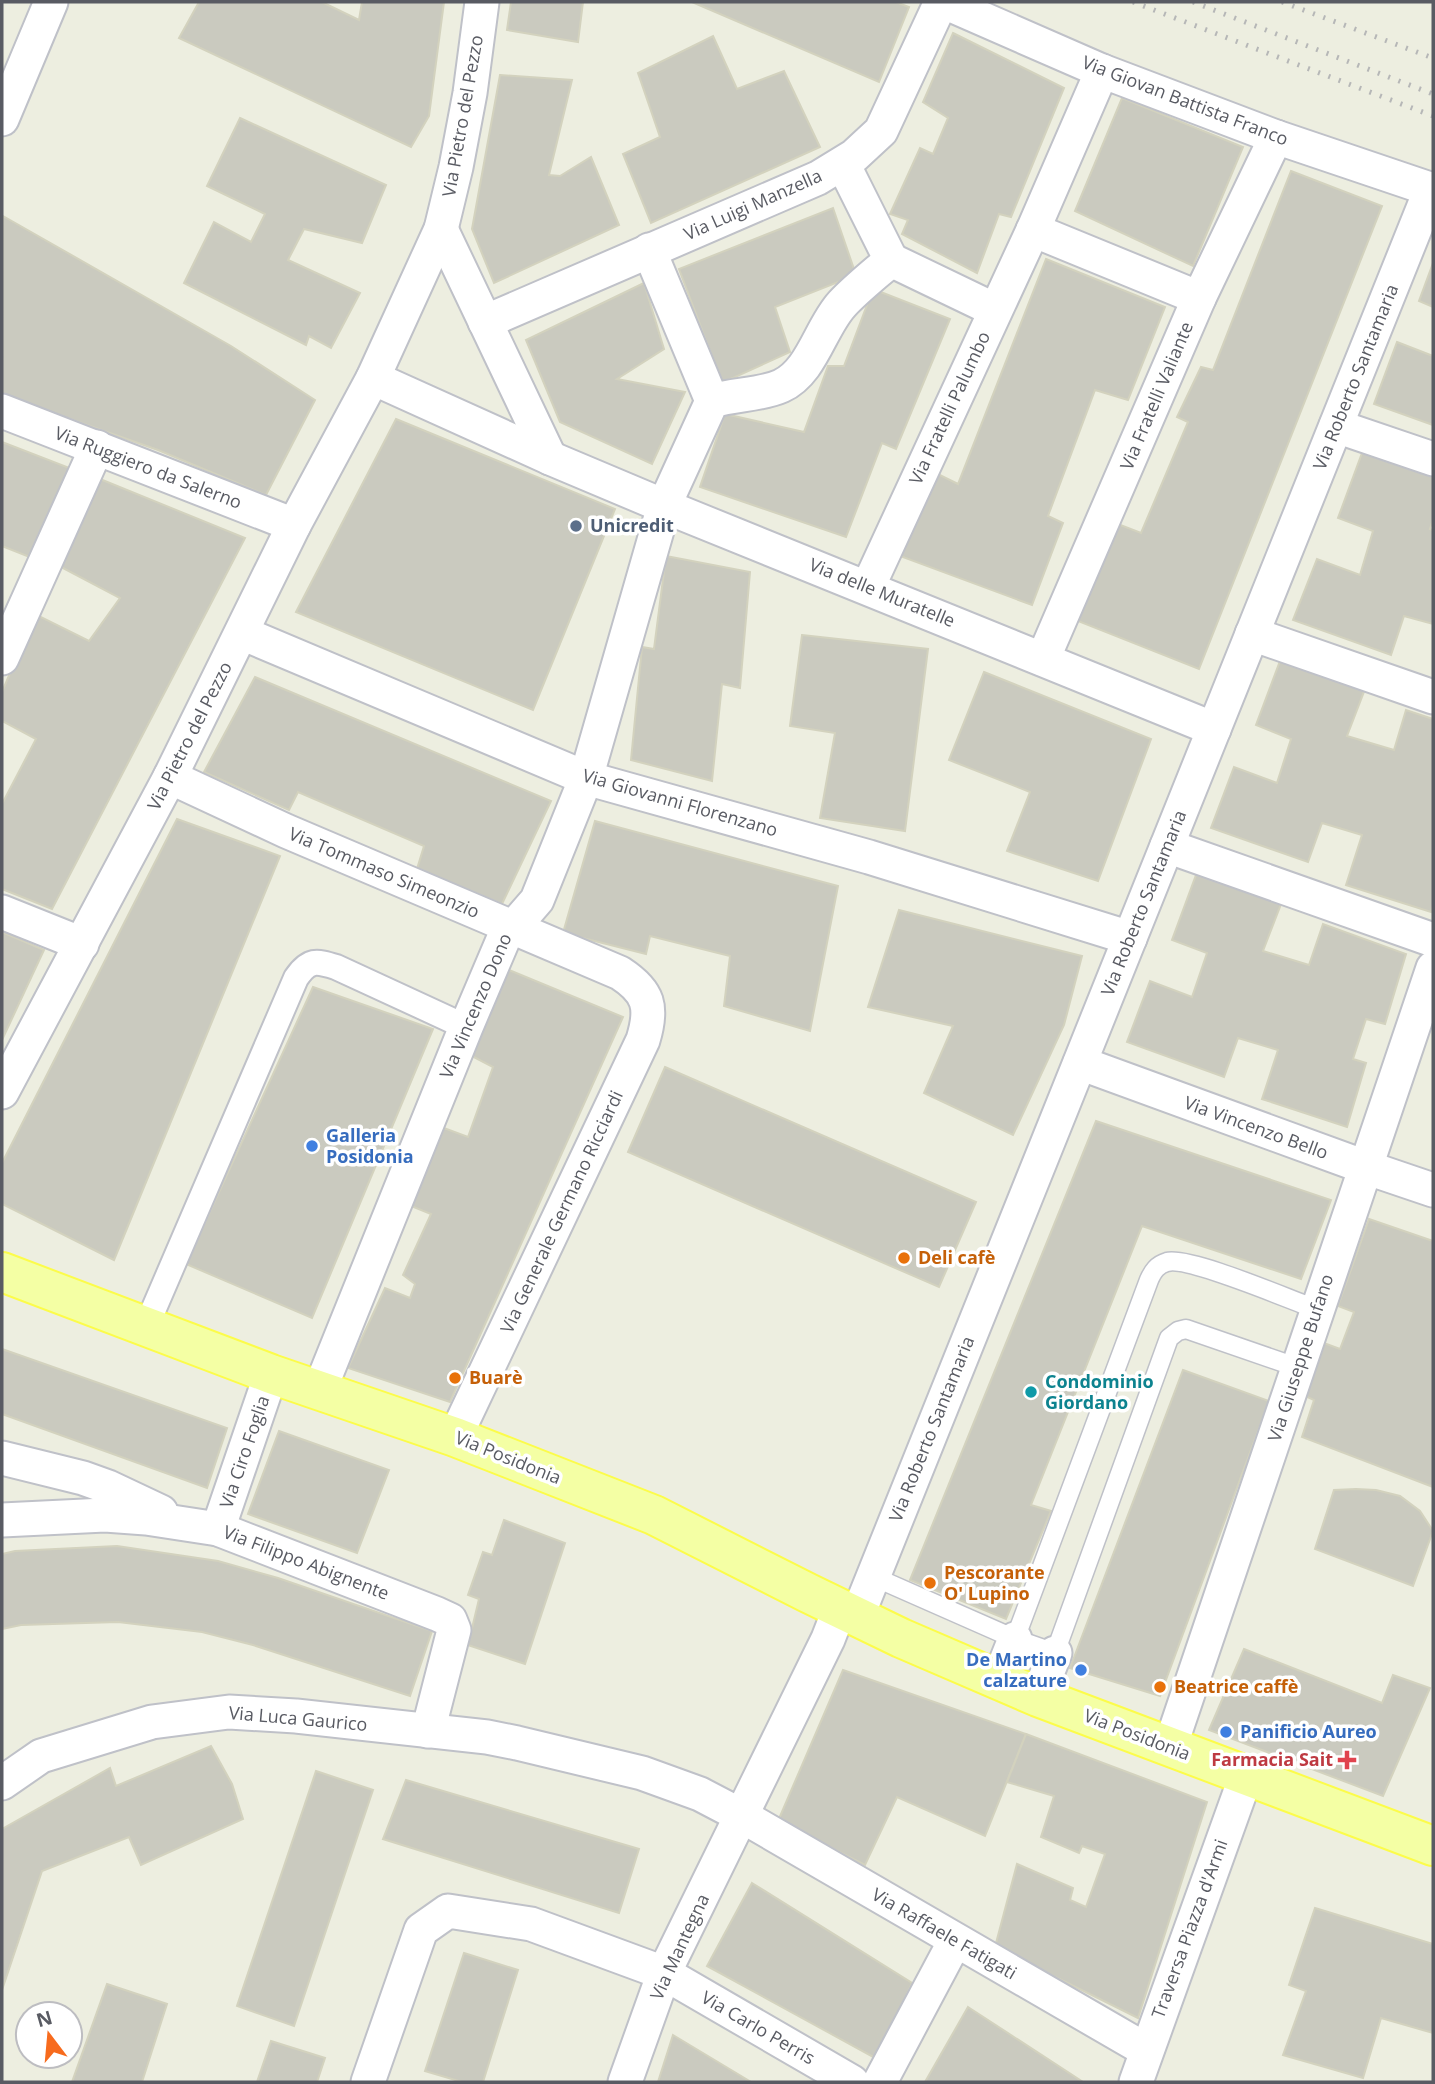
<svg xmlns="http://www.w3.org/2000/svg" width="1435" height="2084" font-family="'Open Sans',sans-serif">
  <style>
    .building { fill: #cacabf; stroke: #d3d2be; stroke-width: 2 }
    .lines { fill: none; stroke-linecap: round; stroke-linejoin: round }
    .service-casing { stroke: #bfc1c8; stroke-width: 21 }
    .pedestrian-casing { stroke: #bfc1c8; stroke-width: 28 }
    .minor-casing { stroke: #bfc1c8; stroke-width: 37 }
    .primary-casing { stroke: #fcfc4a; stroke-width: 42 }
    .service { stroke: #fff; stroke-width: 18 }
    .pedestrian { stroke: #fff; stroke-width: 24 }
    .minor { stroke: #fff; stroke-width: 33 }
    .primary { stroke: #f4ffa4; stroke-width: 38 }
    .rail { stroke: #b6b7b7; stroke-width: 5; stroke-dasharray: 2 9; stroke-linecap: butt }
    .service-dot { fill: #5c6f8a; stroke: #fff; stroke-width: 2.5 }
    .shop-dot { fill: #3f7fe0; stroke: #fff; stroke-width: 2.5 }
    .food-dot { fill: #e8710a; stroke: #fff; stroke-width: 2.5 }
    .culture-dot { fill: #0f9aa8; stroke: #fff; stroke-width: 2.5 }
    .health-dot { fill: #e0444e; stroke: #fff; stroke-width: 2.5 }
    .labels { text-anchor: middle; stroke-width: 7; stroke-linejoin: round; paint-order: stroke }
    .street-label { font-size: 18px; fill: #595b63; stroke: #fff }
    .service-label { font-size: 18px; font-weight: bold; fill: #4e5e75; stroke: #fff; text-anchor: start }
    .shop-label { font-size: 18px; font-weight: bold; fill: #366cbe; stroke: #fff; text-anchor: start }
    .food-label { font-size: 18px; font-weight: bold; fill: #c56008; stroke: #fff; text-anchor: start }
    .culture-label { font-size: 18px; font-weight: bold; fill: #0d838f; stroke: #fff; text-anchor: start }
    .health-label { font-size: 18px; font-weight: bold; fill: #be3a42; stroke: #fff; text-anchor: end }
  </style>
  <rect width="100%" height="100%" fill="#edeee0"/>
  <g class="building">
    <polygon points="199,2 322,2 359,20 362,2 444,2 429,116 411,147 179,38"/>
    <polygon points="511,2 583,2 578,42 507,30"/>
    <polygon points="692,2 896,2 909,7 879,82"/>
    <polygon points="953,33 1064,88 1011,217 999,214 977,273 902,234 908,220 890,214 920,148 933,154 948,118 923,102"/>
    <polygon points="713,36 737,89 784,71 820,147 651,223 623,154 660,137 638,73"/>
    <polygon points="500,75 572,80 549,175 560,176 591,157 619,225 494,283 472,229"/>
    <polygon points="1122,98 1243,147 1193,266 1075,211"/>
    <polygon points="240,118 386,185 362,243 304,229 288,260 360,293 331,348 309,336 306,345 184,283 214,222 251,242 265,214 207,186"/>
    <polygon points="1291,171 1382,206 1199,669 1078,621 1118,524 1141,533 1188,422 1177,417 1201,367 1213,370"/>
    <polygon points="833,208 856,275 775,307 790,352 722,383 679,269"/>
    <polygon points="3,216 231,346 315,400 266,495 158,450 2,395"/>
    <polygon points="1046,259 1165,307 1128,400 1095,390 1048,516 1063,523 1032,605 900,556 938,474 958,484"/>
    <polygon points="1433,263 1433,307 1419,301"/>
    <polygon points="644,283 664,349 617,379 685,392 652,464 560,422 526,340"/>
    <polygon points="873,289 950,319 896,449 882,443 846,537 700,487 725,414 804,432 828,366 844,366"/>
    <polygon points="1397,342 1433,356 1433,425 1374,404"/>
    <polygon points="396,419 615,509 533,710 296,612"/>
    <polygon points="2,442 72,469 32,558 2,546"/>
    <polygon points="1362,453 1433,477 1433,519 1430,529 1433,530 1433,624 1404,616 1391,655 1293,620 1317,559 1360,575 1373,531 1338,518"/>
    <polygon points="100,479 245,538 52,909 2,889 2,804 36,739 2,721 2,692 35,614 89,641 120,598 61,567"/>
    <polygon points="666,556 750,572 740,688 722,684 712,781 631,760 642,647 654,649"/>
    <polygon points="802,635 928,649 905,831 820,818 835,733 790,726"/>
    <polygon points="1280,661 1365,689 1347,736 1394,750 1406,710 1433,719 1433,905 1431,912 1346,885 1362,835 1322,823 1308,862 1211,828 1234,767 1277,783 1291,739 1256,725"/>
    <polygon points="984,672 1151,739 1098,881 1007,851 1030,792 949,760"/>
    <polygon points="255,677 551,801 502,904 417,869 424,846 298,792 289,810 204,772"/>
    <polygon points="177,819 280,856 114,1260 2,1204 2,1163"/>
    <polygon points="595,821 838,886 810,1031 724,1006 730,956 650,936 646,954 563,933"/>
    <polygon points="1196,875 1281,904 1263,951 1309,965 1323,924 1406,954 1385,1024 1366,1019 1353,1059 1366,1063 1347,1127 1262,1099 1278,1050 1238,1038 1224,1077 1127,1042 1150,981 1192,997 1207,953 1172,940"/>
    <polygon points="899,910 1082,956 1064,1025 1013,1135 924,1093 953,1026 868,1007"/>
    <polygon points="2,932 44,950 2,1040"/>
    <polygon points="509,970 623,1017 450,1402 348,1368 385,1288 410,1298 415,1284 403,1275 431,1214 411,1206 444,1128 468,1137 493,1067 468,1054"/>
    <polygon points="313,987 433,1029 312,1318 186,1264"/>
    <polygon points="665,1067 976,1202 939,1287 628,1152"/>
    <polygon points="1096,1121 1331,1200 1301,1279 1142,1226 1031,1505 1051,1511 1006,1619 910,1580"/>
    <polygon points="1369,1219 1433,1241 1433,1487 1302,1437 1314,1400 1303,1395 1324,1343 1340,1349 1354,1312 1338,1306"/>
    <polygon points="2,1349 227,1428 207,1488 2,1414"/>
    <polygon points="1183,1370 1269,1401 1160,1696 1070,1668"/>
    <polygon points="279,1431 389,1470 357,1553 248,1514"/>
    <polygon points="1356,1489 1376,1490 1400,1496 1420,1511 1433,1531 1413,1586 1315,1549 1334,1490"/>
    <polygon points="504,1520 565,1543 525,1664 468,1645 479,1599 468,1595 483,1552 492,1555"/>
    <polygon points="117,1546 218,1561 278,1578 432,1631 410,1696 253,1645 202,1632 118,1622 21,1625 2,1629 2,1554 15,1551"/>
    <polygon points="1244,1649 1382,1703 1393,1675 1430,1688 1383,1796 1209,1730"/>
    <polygon points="843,1670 1026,1734 985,1836 897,1797 865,1865 778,1821"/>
    <polygon points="1026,1734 1207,1802 1138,2018 995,1947 1017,1864 1073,1888 1070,1900 1086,1907 1105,1854 1082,1846 1079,1853 1041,1837 1054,1796 1007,1782"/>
    <polygon points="211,1746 232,1784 243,1819 141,1865 129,1837 42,1871 2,1990 2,1829 110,1768 116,1786"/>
    <polygon points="316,1771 373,1790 294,2026 237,2006"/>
    <polygon points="406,1780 639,1849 619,1913 383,1839"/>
    <polygon points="752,1883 912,1983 877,2059 707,1966"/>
    <polygon points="1315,1908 1433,1944 1433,2033 1381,2018 1363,2078 1283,2055 1306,1991 1289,1985"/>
    <polygon points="464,1953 518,1970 483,2082 462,2082 425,2071"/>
    <polygon points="107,1984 167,2004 142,2082 72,2082"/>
    <polygon points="968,2007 1083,2082 925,2082"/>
    <polygon points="673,2035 751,2082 658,2082"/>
    <polygon points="271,2041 325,2058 317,2082 257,2082"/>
  </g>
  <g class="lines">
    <g class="service-casing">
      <g id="service">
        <polyline points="872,1576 1015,1639 1055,1653 1169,1338 1178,1331 1186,1329 1299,1368"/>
        <path d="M1015,1639L1149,1280C1153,1271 1157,1265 1167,1262C1189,1256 1290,1300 1316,1309"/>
      </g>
    </g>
    <g class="pedestrian-casing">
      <path id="pedestrian" d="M146,1327L296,978C309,959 316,961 336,967L466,1027"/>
    </g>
    <g class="minor-casing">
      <g id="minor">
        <polyline points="944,2 1102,71 1276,137 1433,190"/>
        <polyline points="2,119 51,2"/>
        <polyline points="441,229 550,458"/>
        <polyline points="1033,230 1199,298"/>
        <polyline points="649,250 712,401"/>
        <polyline points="891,260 995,310"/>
        <polyline points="485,322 818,178 854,156 881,131 941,2"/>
        <polyline points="373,378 550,458 664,506 1214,729"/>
        <polyline points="2,411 294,525"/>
        <polyline points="1336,426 1433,459"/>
        <polyline points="868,587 1033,230 1102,71"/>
        <polyline points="242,633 586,778 869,857 1130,938"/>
        <polyline points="1252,634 1433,697"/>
        <polyline points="2,658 97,447"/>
        <polyline points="1043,659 1199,298 1276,137"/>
        <path d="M170,777L286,831L620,973C649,992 653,1007 643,1040L455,1437"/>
        <polyline points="1167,846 1433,940"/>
        <polyline points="2,912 82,944"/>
        <polyline points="1080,1063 1365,1167 1433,1190"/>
        <polyline points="2,1092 170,777 294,525 373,378 441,229 456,167 470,93 482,2"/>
        <path d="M320,1389L466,1027L509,926L518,922L537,900L586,778L664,506L712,401C735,394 761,395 781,386C812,372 820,328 842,304C857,288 875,274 891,260L843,164"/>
        <polyline points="2,1458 83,1478 108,1487 161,1512"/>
        <polyline points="2,1520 105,1515 146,1518 218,1529 437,1614 450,1620 454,1630 428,1731"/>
        <polyline points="218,1529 271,1374"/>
        <polyline points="857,1617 1431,189"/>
        <polyline points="999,1679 1015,1639"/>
        <polyline points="1038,1697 1055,1653"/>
        <polyline points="1170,1747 1433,968"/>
        <polyline points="2,1783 41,1756 152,1722 229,1712 296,1716 487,1737 517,1743 642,1773 700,1794 742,1816 1146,2050"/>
        <polyline points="368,2082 421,1930 448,1911 531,1924 664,1973 852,2082"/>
        <polyline points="625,2082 664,1973 828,1639 840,1608"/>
        <polyline points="880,2082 955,1941"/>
        <polyline points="1136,2082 1246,1776"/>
      </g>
    </g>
    <g class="primary-casing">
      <polyline id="primary" points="2,1272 271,1374 455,1437 654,1515 808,1593 901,1638 1038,1697 1433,1846"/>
    </g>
    <use href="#service" class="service"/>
    <use href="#pedestrian" class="pedestrian"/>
    <use href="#minor" class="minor"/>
    <use href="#primary" class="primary"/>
    <g class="rail">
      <polyline points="1133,2 1433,116"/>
      <polyline points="1193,2 1433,94"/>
      <polyline points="1282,2 1433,58"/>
    </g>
  </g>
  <circle class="service-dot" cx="576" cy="526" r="7"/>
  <g class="shop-dot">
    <circle cx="312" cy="1146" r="7"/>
    <circle cx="1081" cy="1670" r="7"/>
    <circle cx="1226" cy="1732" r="7"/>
  </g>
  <g class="food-dot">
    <circle cx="904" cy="1258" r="7"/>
    <circle cx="455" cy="1378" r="7"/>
    <circle cx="930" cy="1583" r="7"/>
    <circle cx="1160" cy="1687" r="7"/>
  </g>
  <circle class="culture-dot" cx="1031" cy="1392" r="7"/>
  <path class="health-dot" d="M1343.5 1749.5h7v7h7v7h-7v7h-7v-7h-7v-7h7z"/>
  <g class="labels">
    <g class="street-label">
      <text transform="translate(1185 101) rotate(21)" y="6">Via Giovan Battista Franco</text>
      <text transform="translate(463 116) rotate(-80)" y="6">Via Pietro del Pezzo</text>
      <text transform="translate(753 205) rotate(-24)" y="6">Via Luigi Manzella</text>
      <text transform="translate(1356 377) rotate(-68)" y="6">Via Roberto Santamaria</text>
      <text transform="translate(1157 396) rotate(-67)" y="6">Via Fratelli Valiante</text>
      <text transform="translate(950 408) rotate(-65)" y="6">Via Fratelli Palumbo</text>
      <text transform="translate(148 468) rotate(21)" y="6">Via Ruggiero da Salerno</text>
      <text transform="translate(882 593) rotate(22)" y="6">Via delle Muratelle</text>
      <text transform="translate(190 736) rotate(-63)" y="6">Via Pietro del Pezzo</text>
      <text transform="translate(680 803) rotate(16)" y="6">Via Giovanni Florenzano</text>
      <text transform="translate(384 873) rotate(23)" y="6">Via Tommaso Simeonzio</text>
      <text transform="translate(1144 903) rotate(-68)" y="6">Via Roberto Santamaria</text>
      <text transform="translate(476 1006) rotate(-67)" y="6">Via Vincenzo Dono</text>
      <text transform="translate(1256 1128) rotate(20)" y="6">Via Vincenzo Bello</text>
      <text transform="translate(562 1212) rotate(-65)" y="6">Via Generale Germano Ricciardi</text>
      <text transform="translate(1301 1358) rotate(-72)" y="6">Via Giuseppe Bufano</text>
      <text transform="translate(932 1429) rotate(-68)" y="6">Via Roberto Santamaria</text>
      <text transform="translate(245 1452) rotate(-71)" y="6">Via Ciro Foglia</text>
      <text transform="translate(508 1458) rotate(22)" y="6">Via Posidonia</text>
      <text transform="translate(306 1563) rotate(21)" y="6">Via Filippo Abignente</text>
      <text transform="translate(298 1719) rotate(5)" y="6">Via Luca Gaurico</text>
      <text transform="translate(1137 1735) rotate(21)" y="6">Via Posidonia</text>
      <text transform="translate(1190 1929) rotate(-70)" y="6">Traversa Piazza d'Armi</text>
      <text transform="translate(944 1934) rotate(30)" y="6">Via Raffaele Fatigati</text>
      <text transform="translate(680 1947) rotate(-65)" y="6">Via Mantegna</text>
      <text transform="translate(758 2028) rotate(30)" y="6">Via Carlo Perris</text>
    </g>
    <g class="service-label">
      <text x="590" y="532">Unicredit</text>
    </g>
    <g class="shop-label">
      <text x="326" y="1142">Galleria<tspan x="326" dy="21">Posidonia</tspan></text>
      <text x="1067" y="1666" text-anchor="end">De Martino<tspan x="1067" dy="21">calzature</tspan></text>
      <text x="1240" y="1738">Panificio Aureo</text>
    </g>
    <g class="food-label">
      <text x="918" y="1264">Deli cafè</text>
      <text x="469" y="1384">Buarè</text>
      <text x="944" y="1579">Pescorante<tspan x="944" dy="21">O' Lupino</tspan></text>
      <text x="1174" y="1693">Beatrice caffè</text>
    </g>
    <g class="culture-label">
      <text x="1045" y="1388">Condominio<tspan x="1045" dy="21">Giordano</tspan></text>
    </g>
    <g class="health-label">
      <text x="1333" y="1766">Farmacia Sait</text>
    </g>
  </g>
  <rect width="1435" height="2084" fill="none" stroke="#595b63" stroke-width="7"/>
  <g transform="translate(49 2035) rotate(344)"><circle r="33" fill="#ffffff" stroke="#bdbdc1" stroke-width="2"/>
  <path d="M0-5L12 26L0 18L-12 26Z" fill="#f76b1d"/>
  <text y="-10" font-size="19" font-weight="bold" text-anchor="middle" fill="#595b63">N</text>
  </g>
</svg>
